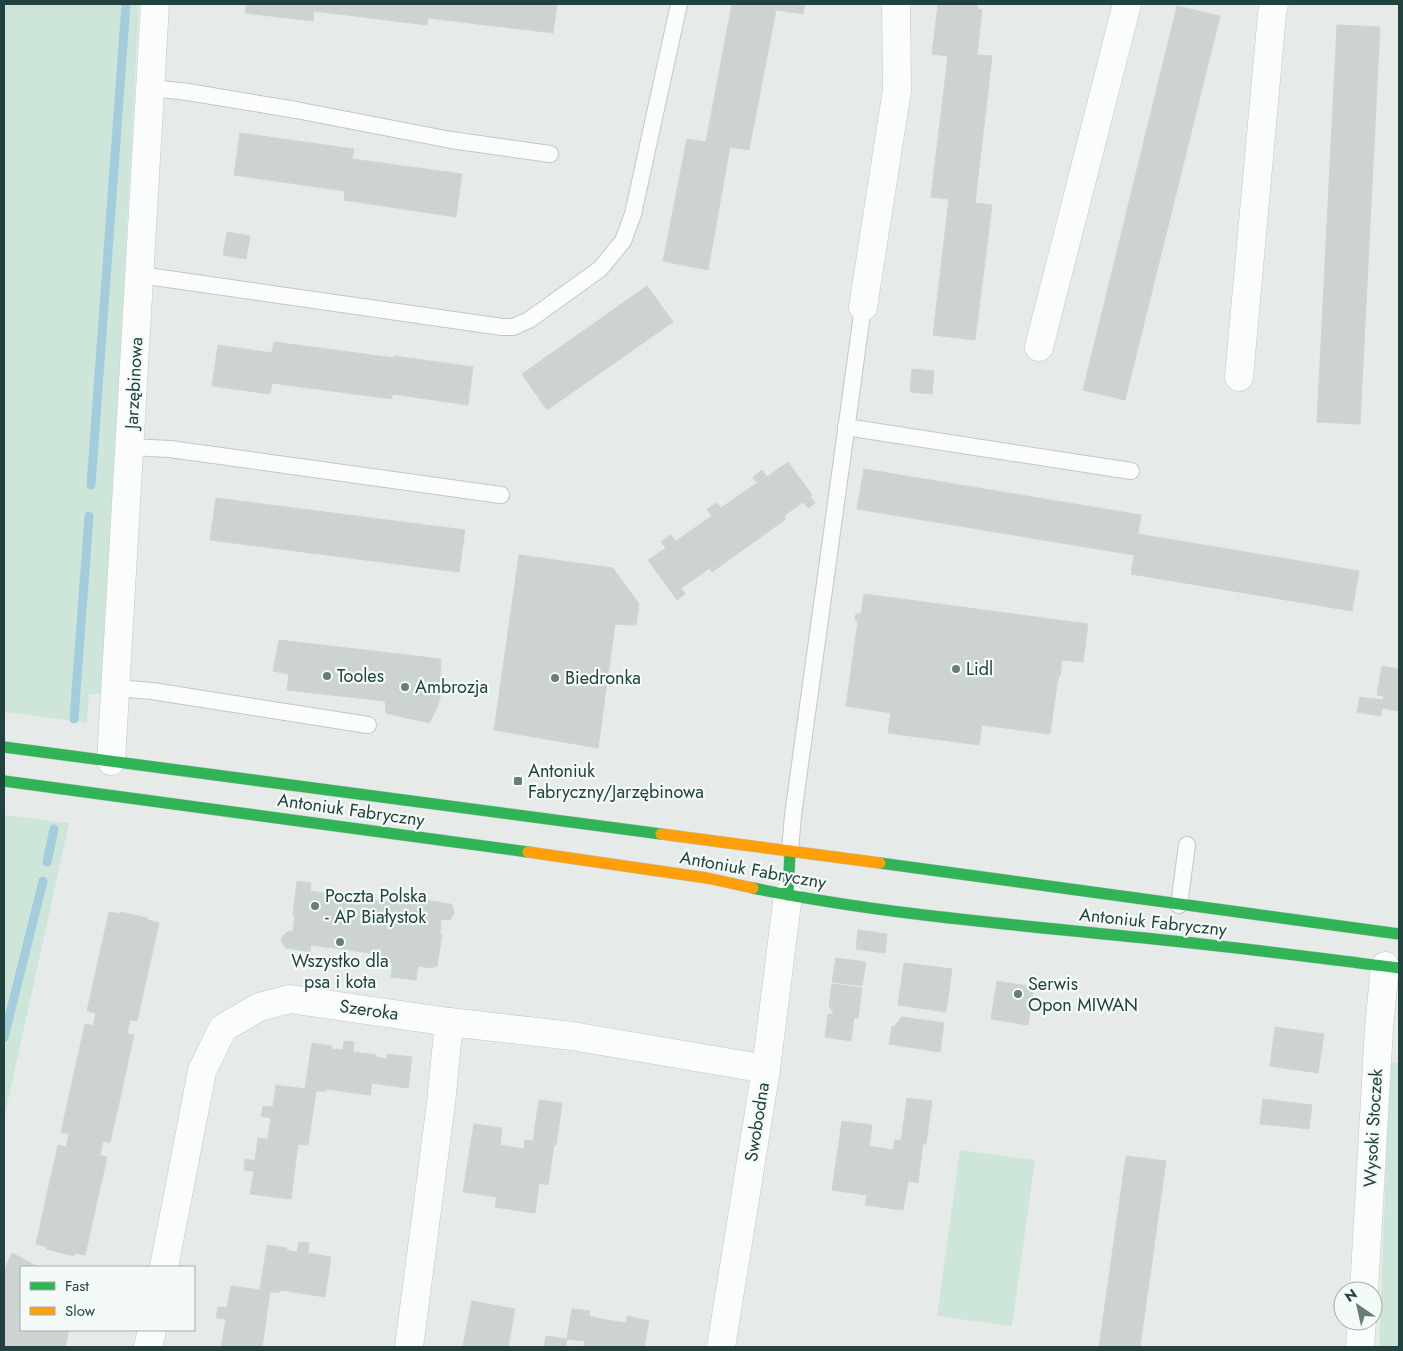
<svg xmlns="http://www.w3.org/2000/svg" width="1403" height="1351" font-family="Jost,sans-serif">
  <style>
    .green { fill: #cee6d9 }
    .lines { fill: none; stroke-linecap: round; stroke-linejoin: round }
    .stream { stroke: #a3ccdd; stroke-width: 9 }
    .building { fill: #ccd3d1; stroke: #ced5d3 }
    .lane-casing { stroke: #c3c8c7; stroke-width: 18 }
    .street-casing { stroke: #c3c8c7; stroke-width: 29 }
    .fast-casing { stroke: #c1c9c7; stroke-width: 12 }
    .slow-casing { stroke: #c1c9c7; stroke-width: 12 }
    .lane { stroke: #fbfcfc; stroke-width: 16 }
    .street { stroke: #fbfcfc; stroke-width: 28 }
    .fast { stroke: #30b455; stroke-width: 11 }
    .slow { stroke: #ff9f0a; stroke-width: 11 }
    .poi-dot { fill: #667d7a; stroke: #f4faf8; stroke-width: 2 }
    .labels { text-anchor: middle; stroke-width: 4.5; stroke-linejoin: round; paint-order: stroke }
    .street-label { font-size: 18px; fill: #21423e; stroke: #f4faf8 }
    .poi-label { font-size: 18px; fill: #21423e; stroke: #f4faf8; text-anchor: start }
  </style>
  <rect width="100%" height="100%" fill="#e6ebea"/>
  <g class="green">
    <polygon points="4,4 139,4 102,694 89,694 87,723 4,712"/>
    <polygon points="4,815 69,823 4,1119"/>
    <polygon points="1390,1062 1399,1063 1399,1347 1379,1347"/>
    <polygon points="960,1150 1035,1160 1012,1326 937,1316"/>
  </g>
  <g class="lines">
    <g class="stream">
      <polyline points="91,485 126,4"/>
      <polyline points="74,719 89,516"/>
      <polyline points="47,862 54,829"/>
      <polyline points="4,1038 43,881"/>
    </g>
  </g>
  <g class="building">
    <polygon points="247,4 557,4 553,33 428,18 427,25 314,11 313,21 245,13"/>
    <polygon points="732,4 805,4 803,14 776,10 749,150 730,147 708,270 663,261 687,139 706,142"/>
    <polygon points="938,4 978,4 977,9 982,10 977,55 992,56 975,203 992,205 975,340 933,335 949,199 931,197 948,56 932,54"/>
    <polygon points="1177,6 1220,16 1125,400 1083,390"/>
    <polygon points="1337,25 1380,27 1360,424 1317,422"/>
    <polygon points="240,133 354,149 352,159 462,174 456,217 344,200 345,191 234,175"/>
    <polygon points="227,232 250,236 246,259 223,255"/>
    <polygon points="647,286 673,322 547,410 522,374"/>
    <polygon points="274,342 394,358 394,356 473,367 468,405 392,394 392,399 272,383 270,394 212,386 218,345 272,353"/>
    <polygon points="912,369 934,371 932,394 910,392"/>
    <polygon points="788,462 812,495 810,496 815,503 808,508 803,502 784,516 786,519 712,572 710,568 681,588 685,594 677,600 648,560 666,548 661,542 671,535 676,541 712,516 707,509 717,503 721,508 757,483 753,477 762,470 767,477"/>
    <polygon points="864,469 1141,515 1138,534 1359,571 1352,611 1131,574 1134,555 857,509"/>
    <polygon points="216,498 465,530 459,572 210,540"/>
    <polygon points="519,555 613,568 639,604 636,625 615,624 598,748 494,730"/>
    <polygon points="864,594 1088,624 1083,662 1062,660 1060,676 1058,678 1050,734 982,725 979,745 888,733 891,713 846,706 858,621 855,620 856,614 861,614"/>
    <polygon points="279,640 441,659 440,699 435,712 429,723 386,713 385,701 287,690 289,674 273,671"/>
    <polygon points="1382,666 1399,669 1399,711 1382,708 1381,716 1357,712 1360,697 1383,700 1384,696 1377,695"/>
    <polygon points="297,881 311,883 310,891 387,902 387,894 450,904 452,905 454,913 450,920 441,919 440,935 442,935 437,966 432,968 418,966 416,980 391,977 393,963 377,961 378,954 311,945 310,952 286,948 282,943 281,938 287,932 293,931 295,915 293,915"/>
    <polygon points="109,912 120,914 120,912 148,918 148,920 159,923 137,1021 130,1020 127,1033 93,1026 96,1013 87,1011"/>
    <polygon points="858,930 887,934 885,953 856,949"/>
    <polygon points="836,958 866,962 862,986 832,982"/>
    <polygon points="904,963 952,969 946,1012 898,1005"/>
    <polygon points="997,981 1034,987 1028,1025 991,1019"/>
    <polygon points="832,984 862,988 858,1018 854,1018 851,1041 825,1037 828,1014 834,1015 829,1005"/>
    <polygon points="902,1017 944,1023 940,1052 889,1044 892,1026 894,1027"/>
    <polygon points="85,1024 134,1035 110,1143 103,1141 100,1155 66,1148 69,1134 61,1132"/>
    <polygon points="1275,1027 1324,1034 1318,1073 1270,1066"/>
    <polygon points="344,1041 354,1042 353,1052 376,1055 370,1095 326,1089 326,1091 316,1091 308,1145 298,1144 291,1199 250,1194 254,1171 244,1170 245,1159 255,1161 258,1138 268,1139 271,1118 261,1116 263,1106 273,1107 276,1085 305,1089 312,1043 332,1046 332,1049 343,1050"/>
    <polygon points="387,1054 412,1057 408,1088 372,1083 376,1057 387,1059"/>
    <polygon points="907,1098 932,1101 926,1144 901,1141"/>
    <polygon points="1263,1099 1312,1105 1309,1129 1260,1124"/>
    <polygon points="539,1100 562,1103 556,1145 533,1141"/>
    <polygon points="842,1121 872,1125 869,1146 893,1150 895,1140 923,1144 918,1183 908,1181 903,1210 865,1205 867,1195 832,1190"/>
    <polygon points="474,1124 502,1128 500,1145 524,1149 525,1140 554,1145 548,1185 539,1183 535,1213 495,1207 497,1197 463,1192"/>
    <polygon points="58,1145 107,1157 85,1255 75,1253 74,1256 46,1249 47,1247 36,1244"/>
    <polygon points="1126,1156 1166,1161 1140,1347 1099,1347"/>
    <polygon points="299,1242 309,1243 308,1253 331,1257 325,1297 280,1290 280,1292 270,1292 262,1347 221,1347 226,1319 216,1318 218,1307 227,1308 231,1286 260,1290 267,1245 287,1248 286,1250 297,1252"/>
    <polygon points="12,1253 38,1267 21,1267 21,1304 12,1347 4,1347 4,1274 6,1266"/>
    <polygon points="472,1301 515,1309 508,1347 463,1346"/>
    <polygon points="21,1304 21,1330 69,1330 65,1347 12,1347"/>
    <polygon points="572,1309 590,1311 589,1316 601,1319 595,1347 584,1346 585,1341 567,1339"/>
    <polygon points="627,1316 649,1321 644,1347 595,1347 601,1319 626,1323"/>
    <polygon points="546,1336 567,1339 566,1347 544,1347"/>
  </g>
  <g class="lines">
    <g class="lane-casing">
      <g id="lane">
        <polyline points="151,88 188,92 296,110 451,140 550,154"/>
        <polyline points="140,275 502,327 513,327 529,320 600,269 623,241 633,214 679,4"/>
        <polyline points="846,427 1131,471"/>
        <polyline points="130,447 170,449 501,495"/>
        <polyline points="117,688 152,691 368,725"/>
        <polyline points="790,851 793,815 863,307"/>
        <polyline points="1179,905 1187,845"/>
      </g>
    </g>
    <g class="street-casing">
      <g id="street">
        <polyline points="863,307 897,90 896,4"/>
        <polyline points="1039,347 1127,4"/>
        <polyline points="1239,377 1272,14 1274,4"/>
        <polyline points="111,761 155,4"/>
        <polyline points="164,1267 202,1071 223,1028 259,1007 290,999 449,1022 572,1036 766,1069"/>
        <polyline points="1364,1291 1379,1028 1385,966"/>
        <polyline points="148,1347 152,1330"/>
        <polyline points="409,1347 441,1103 449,1022"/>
        <polyline points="721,1347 766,1069 788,895"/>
        <polyline points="1360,1347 1362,1321"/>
      </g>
    </g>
    <g class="fast-casing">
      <g id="fast">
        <polyline points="4,747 661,834"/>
        <polyline points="4,781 528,852"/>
        <polyline points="880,863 1399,934"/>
        <path d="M753,888C885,915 1020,925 1154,939C1236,947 1318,958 1399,968"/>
        <polyline points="788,895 790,851"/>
      </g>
    </g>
    <g class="slow-casing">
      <g id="slow">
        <polyline points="661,834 880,863"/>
        <polyline points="528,852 707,878 753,888"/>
      </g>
    </g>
    <use href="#lane" class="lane"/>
    <use href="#street" class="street"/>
    <use href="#fast" class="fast"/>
    <use href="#slow" class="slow"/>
  </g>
  <g class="poi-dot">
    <circle cx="956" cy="669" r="5"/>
    <circle cx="327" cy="676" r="5"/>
    <circle cx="555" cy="678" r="5"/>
    <circle cx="405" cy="687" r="5"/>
    <rect x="513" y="776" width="10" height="10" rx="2.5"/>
    <circle cx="315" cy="906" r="5"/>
    <circle cx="340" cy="942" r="5"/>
    <circle cx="1018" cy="994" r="5"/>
  </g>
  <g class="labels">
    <g class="street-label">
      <text transform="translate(134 383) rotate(-87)" y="6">Jarzębinowa</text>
      <text transform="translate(351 810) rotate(8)" y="6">Antoniuk Fabryczny</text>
      <text transform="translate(753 870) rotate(10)" y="6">Antoniuk Fabryczny</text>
      <text transform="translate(1153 922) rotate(6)" y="6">Antoniuk Fabryczny</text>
      <text transform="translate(369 1010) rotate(8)" y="6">Szeroka</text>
      <text transform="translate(757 1122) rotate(-81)" y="6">Swobodna</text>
      <text transform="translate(1373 1128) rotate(-87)" y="6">Wysoki Stoczek</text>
    </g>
    <g class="poi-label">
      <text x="966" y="675">Lidl</text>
      <text x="337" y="682">Tooles</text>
      <text x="565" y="684">Biedronka</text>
      <text x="415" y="693">Ambrozja</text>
      <text x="528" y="777">Antoniuk<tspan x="528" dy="21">Fabryczny/Jarzębinowa</tspan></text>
      <text x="325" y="902">Poczta Polska<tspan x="325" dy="21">- AP Białystok</tspan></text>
      <text x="340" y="967" text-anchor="middle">Wszystko dla<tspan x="340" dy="21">psa i kota</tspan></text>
      <text x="1028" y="990">Serwis<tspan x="1028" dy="21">Opon MIWAN</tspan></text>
    </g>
  </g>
  <rect width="1403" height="1351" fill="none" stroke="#21423e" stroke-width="10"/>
  <rect x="20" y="1266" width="175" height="65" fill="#f4faf8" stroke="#a0b0ae"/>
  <rect x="30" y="1282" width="25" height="8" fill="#30b455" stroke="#a0b0ae"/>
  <text x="65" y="1291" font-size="15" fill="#21423e">Fast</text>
  <rect x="30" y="1307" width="25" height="8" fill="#ff9f0a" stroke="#a0b0ae"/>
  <text x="65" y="1316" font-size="15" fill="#21423e">Slow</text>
  <g transform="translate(1358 1306) rotate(326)"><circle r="24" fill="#f4faf8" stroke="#a0b0ae"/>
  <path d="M0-4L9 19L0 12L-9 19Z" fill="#667d7a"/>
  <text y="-8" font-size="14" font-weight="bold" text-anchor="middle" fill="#21423e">N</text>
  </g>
</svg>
